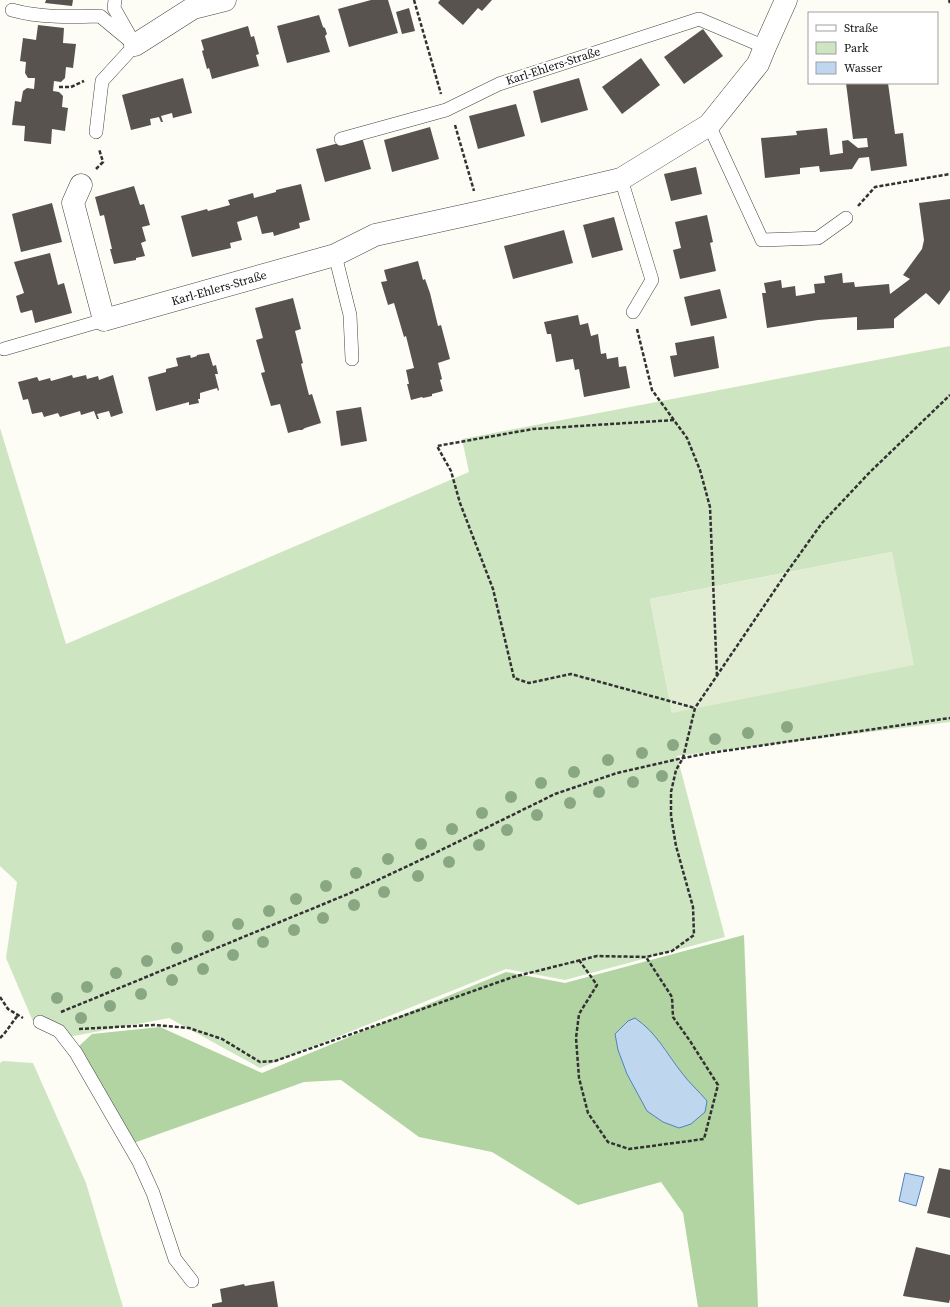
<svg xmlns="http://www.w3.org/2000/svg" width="950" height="1307" font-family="'Source Serif 4',serif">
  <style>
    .green { fill: #cee5c1; fill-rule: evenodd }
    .forest { fill: #b1d4a2; fill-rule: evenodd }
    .pitch { fill: #e0edd2 }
    .water { fill: #bfd6ef; stroke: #4f81bd }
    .building { fill: #58534e }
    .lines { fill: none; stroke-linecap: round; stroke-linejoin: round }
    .service-casing { stroke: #434343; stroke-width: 14 }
    .minor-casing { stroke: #434343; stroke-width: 23 }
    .path { stroke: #323232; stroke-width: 2.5; stroke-dasharray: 4 2; stroke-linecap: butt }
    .service { stroke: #fff; stroke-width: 13 }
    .minor { stroke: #fff; stroke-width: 22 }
    .tree { fill: #8aa784 }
    .labels { text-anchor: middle; stroke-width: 4; stroke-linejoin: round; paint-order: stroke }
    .street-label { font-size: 12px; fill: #101010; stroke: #fff }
  </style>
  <rect width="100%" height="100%" fill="#fefdf5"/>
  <g class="green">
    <path d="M950,346V722L677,756L725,937L565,980L506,969L260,1068L169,1018L63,1038L35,1026L6,958L17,882L0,866V428L66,644L469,472L462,439ZM892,552L672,713L650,599Z"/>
    <polygon points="3,1061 33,1063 86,1183 123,1307 0,1307 0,1063"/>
  </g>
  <path class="forest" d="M744,935L758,1307H698L683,1213L661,1182L578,1205L492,1152L419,1137L341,1080L304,1082L128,1145L78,1047L92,1034L160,1027L262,1073L506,972L565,983ZM618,1030L663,1046L681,1073L707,1101Z"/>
  <polygon class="pitch" points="892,552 914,665 672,713 650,599"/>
  <g class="water">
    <path d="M635,1018C657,1033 666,1053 682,1073C689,1083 699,1091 707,1101L705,1112L691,1124L679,1128L663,1122L647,1111L627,1074L618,1050L615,1034L628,1021Z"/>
    <polygon points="905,1173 924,1177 916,1206 899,1201"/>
  </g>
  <g class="building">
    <polygon points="46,0 73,0 72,6 45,3"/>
    <polygon points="371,0 388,0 398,33 349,47 338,9"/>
    <polygon points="440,0 492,0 482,11 478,8 463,25 438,3"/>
    <polygon points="409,8 415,31 402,34 396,12"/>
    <polygon points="319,15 323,27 325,28 327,34 325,36 330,52 287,63 277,26"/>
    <polygon points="38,25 64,28 63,43 76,44 73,68 66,67 65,78 61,82 54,81 53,91 59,92 63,96 62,107 68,108 65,131 52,129 51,144 24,141 25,126 12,125 15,101 21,102 23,91 27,88 34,89 35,78 28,78 25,73 26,62 20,61 23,38 36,40"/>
    <polygon points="248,26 251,37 254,36 259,54 256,55 259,66 212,79 209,68 207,69 202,51 204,50 201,40"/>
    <polygon points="703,29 723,56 684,84 664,57"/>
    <polygon points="641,58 660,85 622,114 602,87"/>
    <polygon points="183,78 192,113 173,118 172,113 161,116 163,122 161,122 159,117 150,119 151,125 131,130 122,95"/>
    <polygon points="579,78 588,110 541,123 533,91"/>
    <polygon points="846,83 888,83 895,134 903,133 907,166 871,171 869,157 859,158 852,169 820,172 819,166 800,168 800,174 765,178 761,138 797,135 796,131 827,128 830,155 843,153 842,141 848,140 858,148 868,147 867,138 853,139"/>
    <polygon points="516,104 525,136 478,149 469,116"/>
    <polygon points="430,127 439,159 392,172 384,140"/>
    <polygon points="362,137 371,169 325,182 316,149"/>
    <polygon points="696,167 702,194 671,201 664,174"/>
    <polygon points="301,184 310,220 299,223 300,228 274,236 273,232 262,234 257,216 237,222 242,240 230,243 231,248 192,257 181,216 207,209 208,211 230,205 228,200 253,193 254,198 276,192 276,190"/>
    <polygon points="134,186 140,205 144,204 150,225 142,227 146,241 141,243 145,256 136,258 136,260 114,264 110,249 112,249 104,215 100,216 95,197"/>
    <polygon points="950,199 950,290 939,305 926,293 894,319 894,328 857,330 857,317 818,320 767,328 762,293 766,293 764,283 781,280 782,288 795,286 796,296 815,293 814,284 825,283 824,276 842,273 843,283 854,282 855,287 889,284 890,294 910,279 903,275 922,249 924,240 919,203"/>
    <polygon points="52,203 62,242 21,252 12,214"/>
    <polygon points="707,215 713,242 710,243 716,271 680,279 673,250 681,248 675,222"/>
    <polygon points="614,217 623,250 592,258 583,225"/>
    <polygon points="564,230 573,263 513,279 504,246"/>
    <polygon points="50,253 58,285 64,283 72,313 35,323 32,310 21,313 20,311 16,296 24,293 14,262"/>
    <polygon points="418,261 423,280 425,279 430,293 438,326 441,325 450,359 438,363 442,379 440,380 443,391 432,394 432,396 423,398 422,397 411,400 407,384 409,384 406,370 414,368 406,336 404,337 394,303 388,305 381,282 387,281 384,270"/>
    <polygon points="720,289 727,318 691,326 684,297"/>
    <polygon points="293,298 301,329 295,331 303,363 301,364 309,395 312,394 321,423 305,428 302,430 299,430 288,433 280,404 271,406 261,373 265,372 256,340 263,338 255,308"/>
    <polygon points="578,315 580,325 588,323 591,336 598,334 601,354 606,353 607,359 618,357 619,367 626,366 630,388 584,397 579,369 575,370 573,359 556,362 551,334 547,334 544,322"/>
    <polygon points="714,336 719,368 674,377 670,356 677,355 675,343"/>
    <polygon points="209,353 213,366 216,365 218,374 215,374 219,390 218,391 217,388 200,393 200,399 198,399 199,403 189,405 189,402 156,411 148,377 166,372 166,369 178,366 176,358 190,355 191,358 197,356 197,355"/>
    <polygon points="72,375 73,378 86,375 87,379 98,376 99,380 113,375 123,413 111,417 109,411 97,414 99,419 97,419 94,411 81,415 80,411 60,417 58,413 44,417 42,412 32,414 28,399 23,400 18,382 37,377 39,381 50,378 51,381"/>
    <polygon points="361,407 367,441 341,446 336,411"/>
    <polygon points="939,1168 950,1170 950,1218 927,1213"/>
    <polygon points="916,1247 950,1255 950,1299 949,1303 903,1296"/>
    <polygon points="274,1281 278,1307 212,1307 212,1304 222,1302 220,1289 244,1284 245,1286"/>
  </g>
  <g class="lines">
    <g class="service-casing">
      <g id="service">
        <polyline points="115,0 114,8 131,38"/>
        <path d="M12,10C40,18 71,17 100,16L135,45"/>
        <polyline points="709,125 762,240 818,238 846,218"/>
        <polyline points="96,132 102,81 135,45"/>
        <polyline points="341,139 446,110 499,84 699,19 765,47"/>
        <polyline points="621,179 652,280 633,312"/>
        <polyline points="335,255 350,315 352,359"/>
        <polyline points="4,349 104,320"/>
        <polyline points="40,1022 59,1031 76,1053 139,1162 153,1193 175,1259 192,1281"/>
      </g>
    </g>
    <g class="minor-casing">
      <g id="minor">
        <polyline points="135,45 193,8 225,0"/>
        <polyline points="81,185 73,203 104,320 335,255 375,235 480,212 621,179 709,125 758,64 765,47 786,0"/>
      </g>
    </g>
    <g class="path">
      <polyline points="414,0 441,94"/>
      <polyline points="949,0 950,3"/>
      <polyline points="59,87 71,87 84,81"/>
      <polyline points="455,125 474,191"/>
      <polyline points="96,169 103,162 99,149"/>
      <polyline points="858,206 875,187 950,174"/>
      <polyline points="637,329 652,390 687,438 700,470 710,507 717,677"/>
      <polyline points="674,420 533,429 437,446 451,471 460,503 493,589 514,678 529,683 571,674 695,708"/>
      <polyline points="579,960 597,985 579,1014 576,1038 579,1078 588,1113 608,1142 629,1149 704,1139 718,1085 690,1041 673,1017 672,997 646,957"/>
      <polyline points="0,997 8,1009 23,1018"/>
      <polyline points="61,1012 348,894 429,856 555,794 617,773 683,758 710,753 950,718"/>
      <polyline points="79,1029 154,1025 189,1028 222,1039 260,1062 275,1061 513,977 597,956 646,957 672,951 694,935 693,907 676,846 671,816 671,792 676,770 683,758 695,708 787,572 822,523 870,472 950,395"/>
      <polyline points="0,1038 4,1034 18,1015"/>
    </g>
    <use href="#service" class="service"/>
    <use href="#minor" class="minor"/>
  </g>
  <g class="tree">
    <circle cx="787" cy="727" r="6"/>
    <circle cx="748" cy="733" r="6"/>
    <circle cx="715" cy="739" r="6"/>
    <circle cx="673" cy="745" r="6"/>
    <circle cx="642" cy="753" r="6"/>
    <circle cx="608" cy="760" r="6"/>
    <circle cx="574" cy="772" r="6"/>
    <circle cx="662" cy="776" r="6"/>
    <circle cx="633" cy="782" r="6"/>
    <circle cx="541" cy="783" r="6"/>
    <circle cx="599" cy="792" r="6"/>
    <circle cx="511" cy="797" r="6"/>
    <circle cx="570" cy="803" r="6"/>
    <circle cx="482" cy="813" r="6"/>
    <circle cx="537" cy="815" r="6"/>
    <circle cx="452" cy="829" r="6"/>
    <circle cx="507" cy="830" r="6"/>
    <circle cx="421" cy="844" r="6"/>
    <circle cx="479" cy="845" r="6"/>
    <circle cx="388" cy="859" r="6"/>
    <circle cx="449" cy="862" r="6"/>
    <circle cx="356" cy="873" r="6"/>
    <circle cx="418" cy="876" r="6"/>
    <circle cx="326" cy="886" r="6"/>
    <circle cx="384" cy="892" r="6"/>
    <circle cx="296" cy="899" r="6"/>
    <circle cx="354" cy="905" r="6"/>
    <circle cx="269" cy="911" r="6"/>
    <circle cx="323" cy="918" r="6"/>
    <circle cx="238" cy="924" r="6"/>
    <circle cx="294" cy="930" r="6"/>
    <circle cx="208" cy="936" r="6"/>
    <circle cx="263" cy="942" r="6"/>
    <circle cx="177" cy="948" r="6"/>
    <circle cx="233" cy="955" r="6"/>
    <circle cx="147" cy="961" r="6"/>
    <circle cx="203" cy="969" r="6"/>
    <circle cx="116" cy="973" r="6"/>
    <circle cx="172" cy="980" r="6"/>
    <circle cx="87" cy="987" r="6"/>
    <circle cx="141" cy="994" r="6"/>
    <circle cx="57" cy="998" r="6"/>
    <circle cx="110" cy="1006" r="6"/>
    <circle cx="81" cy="1018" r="6"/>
  </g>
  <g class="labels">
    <g class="street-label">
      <text transform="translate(553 66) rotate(-18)" y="4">Karl-Ehlers-Straße</text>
      <text transform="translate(219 288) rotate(-16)" y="4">Karl-Ehlers-Straße</text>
    </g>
  </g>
  <rect x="808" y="12" width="130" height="72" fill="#ffffff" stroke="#9f9f9f"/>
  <rect x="816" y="25" width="20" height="6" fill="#ffffff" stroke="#9f9f9f"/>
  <text x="844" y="32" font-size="12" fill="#101010">Straße</text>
  <rect x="816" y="42" width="20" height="12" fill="#cee5c1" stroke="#9f9f9f"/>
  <text x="844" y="52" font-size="12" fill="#101010">Park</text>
  <rect x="816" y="62" width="20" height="12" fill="#bfd6ef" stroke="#9f9f9f"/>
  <text x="844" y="72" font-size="12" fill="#101010">Wasser</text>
</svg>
